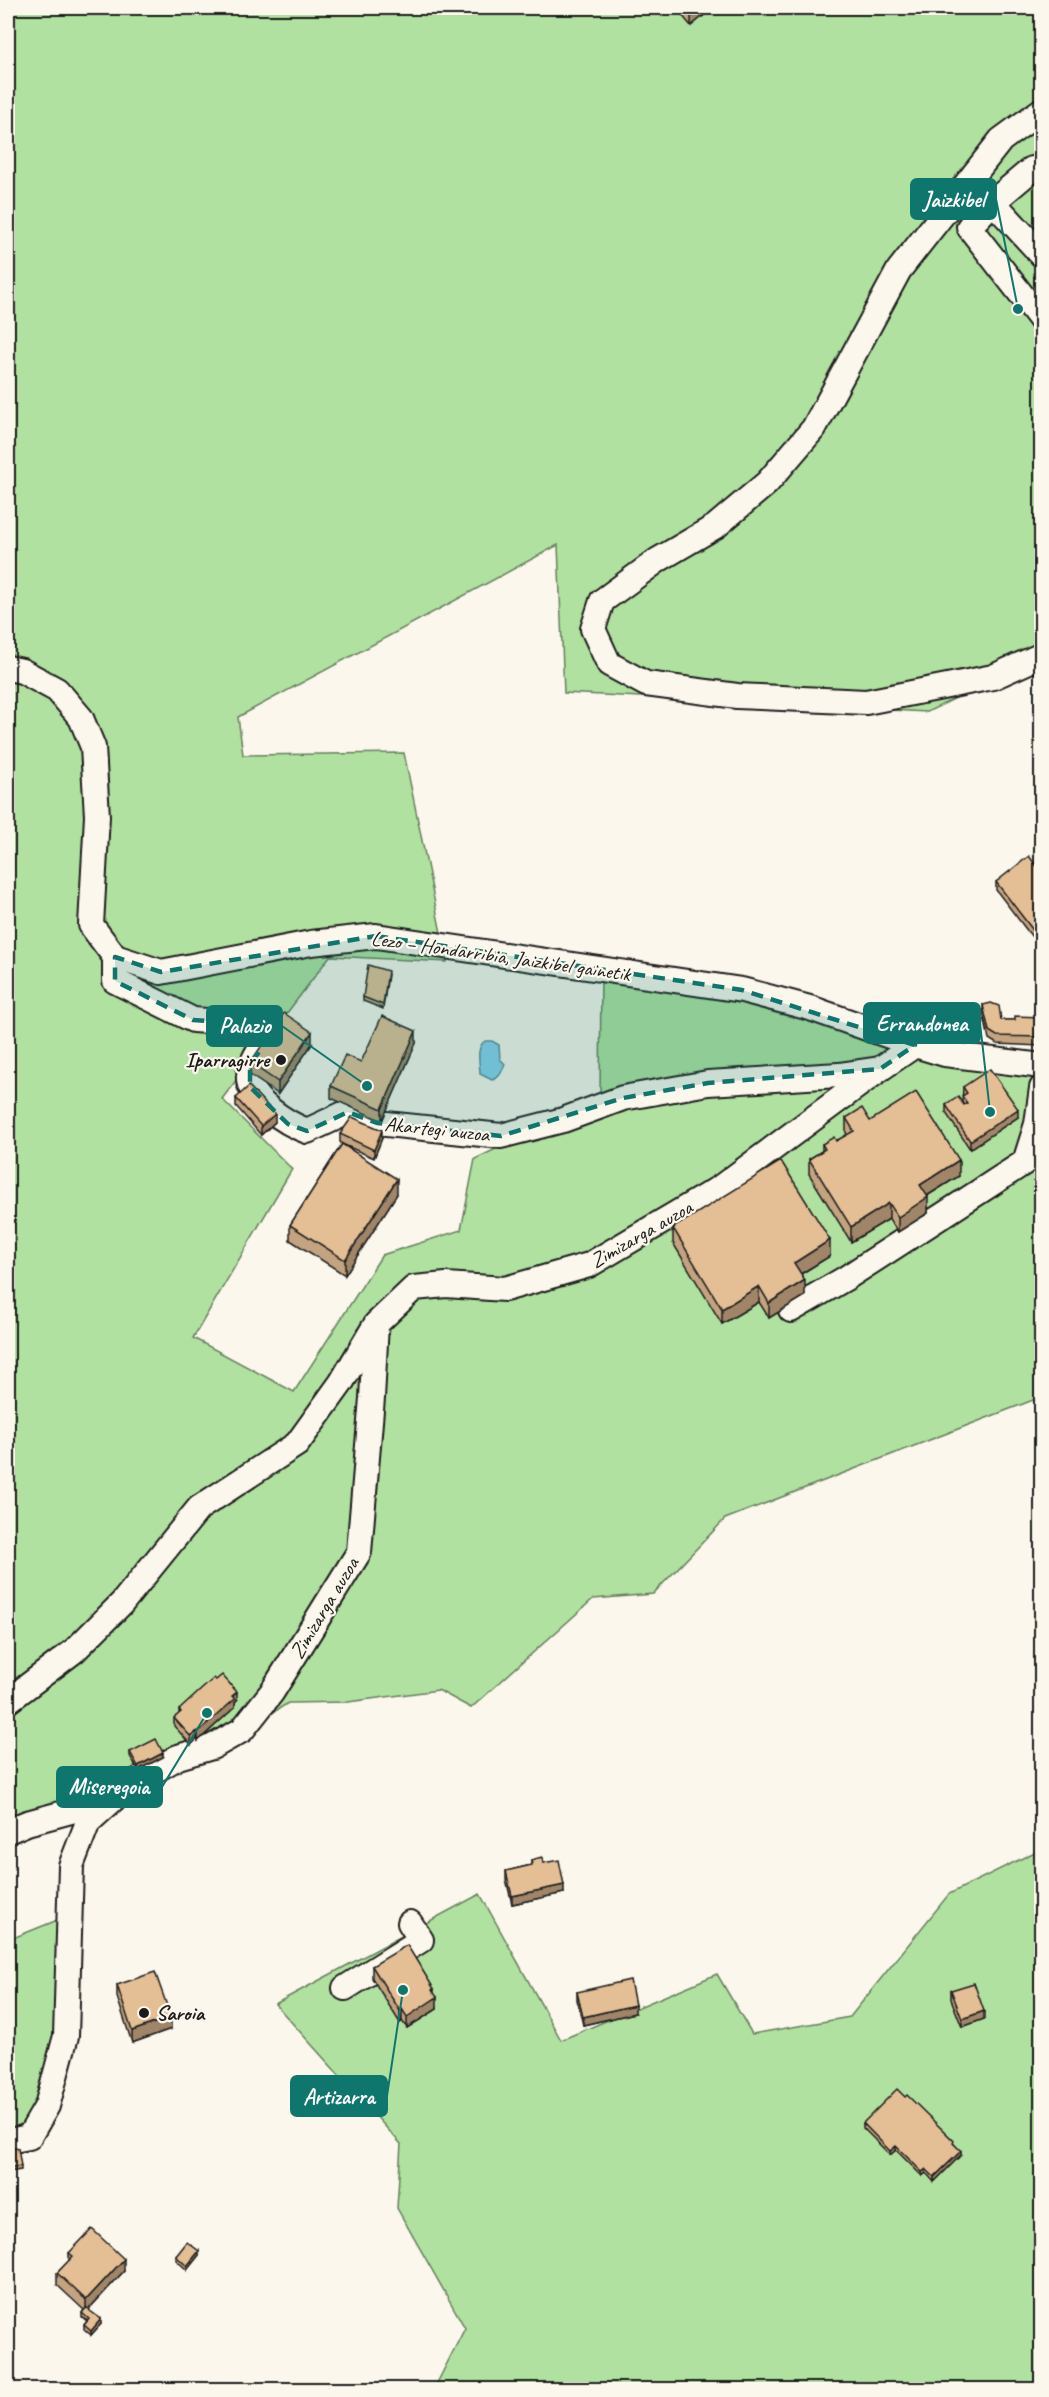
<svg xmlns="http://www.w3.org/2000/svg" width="1049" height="2397" font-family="Caveat,sans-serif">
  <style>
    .green { fill: #b1e1a0; stroke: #667e5e; stroke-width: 1.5 }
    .water { fill: #8ad1ec; stroke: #5e8999; stroke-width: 1.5 }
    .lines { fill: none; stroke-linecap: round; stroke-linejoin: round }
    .minor-casing { stroke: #1c1c1c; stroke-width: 28 }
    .minor { stroke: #fbf7ec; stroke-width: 24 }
    .wall { fill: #c4a380; stroke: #1c1c1c; stroke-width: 1.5 }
    .shaded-wall { fill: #a08568; stroke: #1c1c1c; stroke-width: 1.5 }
    .building { fill: #e4be95; stroke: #1c1c1c; stroke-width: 1.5 }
    .marked { fill: #0f766e; fill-opacity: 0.2; stroke: #0f766e; stroke-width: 4.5; stroke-dasharray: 12 8; stroke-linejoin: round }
    .poi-dot { fill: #1c1c1c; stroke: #fbf7ec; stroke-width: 2 }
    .labels { text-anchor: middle; stroke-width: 4.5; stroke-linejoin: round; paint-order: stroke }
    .street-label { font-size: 21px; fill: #1c1c1c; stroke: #fbf7ec }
    .poi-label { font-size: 21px; font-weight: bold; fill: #1c1c1c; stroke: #fbf7ec; text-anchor: end }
    .leader { fill: none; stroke: #0f766e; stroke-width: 2 }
    .callout-dot { fill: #0f766e; stroke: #fbf7ec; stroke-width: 2 }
    .callout { fill: #0f766e; stroke: #0f766e; stroke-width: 2 }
    .callout-label { font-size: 22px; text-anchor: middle; font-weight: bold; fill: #fff }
  </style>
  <rect width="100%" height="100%" fill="#fbf7ec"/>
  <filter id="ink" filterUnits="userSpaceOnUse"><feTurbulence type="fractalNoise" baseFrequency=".0167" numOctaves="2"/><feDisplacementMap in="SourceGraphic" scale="12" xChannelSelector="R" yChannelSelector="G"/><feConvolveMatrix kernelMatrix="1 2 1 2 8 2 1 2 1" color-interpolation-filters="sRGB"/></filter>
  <g filter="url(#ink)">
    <g class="green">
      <polygon points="8,8 1042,8 1041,657 927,712 564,693 558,545 238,717 243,755 404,753 447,962 330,956 222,1099 292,1169 193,1338 294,1392 382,1255 461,1230 475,1159 600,1099 601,969 1041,1065 1041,1397 725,1519 653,1594 593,1599 471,1708 438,1690 348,1702 288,1703 191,1765 8,1830"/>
      <polygon points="1041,1849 1041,2389 434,2389 465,2328 397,2208 401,2144 275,2004 480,1894 561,2040 717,1974 752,2034 850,2017 949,1894"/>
      <polygon points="70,1915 44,2114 8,2130 8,1940"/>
    </g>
    <path class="water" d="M485,1041H492L499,1045L500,1059L505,1064C502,1071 500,1078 492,1080L480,1074C480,1063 475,1048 485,1041Z"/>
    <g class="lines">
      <g class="minor-casing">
        <g id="minor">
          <polyline points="1042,110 1001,140 899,270 814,428 767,483 716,526 658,560 602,601 593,629 609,664 646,684 737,696 866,702 993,677 1042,655"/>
          <polyline points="1032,169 993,202 1042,255"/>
          <polyline points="993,202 969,227 1042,321"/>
          <polyline points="8,668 22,671 57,690 81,718 93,747 97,816 91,925 115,957 161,972 311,943 376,936 742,990 810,1008 915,1045 945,1054 1042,1066"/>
          <path d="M115,957V981L193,1020L248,1024L269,1034C262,1046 250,1062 249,1076C247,1099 288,1124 307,1131L348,1112L377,1123L501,1136L563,1120L623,1098L708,1083L839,1075L880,1069L915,1045"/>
          <polyline points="791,1310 846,1278 1025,1162 1037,1124 1042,1088"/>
          <polyline points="8,1701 74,1651 122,1603 199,1508 297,1444 341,1383 373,1329"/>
          <polyline points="8,1831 27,1823 108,1801"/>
          <polyline points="345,1988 421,1940 410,1923"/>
          <polyline points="8,2141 29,2137 47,2106 66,2036 71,1866 88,1822 128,1786 178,1757 212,1747 242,1730 272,1692 359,1552 372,1398 376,1324 414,1288 446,1285 505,1289 589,1265 721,1187 880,1069"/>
        </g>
      </g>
      <use href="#minor" class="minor"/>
    </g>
    <g class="wall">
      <polygon points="676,8 713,8 691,26"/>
      <polygon points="1041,872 1039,946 996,890 996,882"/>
      <polygon points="388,975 383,1009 363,1001 363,997"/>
      <polygon points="983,1005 1001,1020 1015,1020 1041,1017 1040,1046 997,1044 989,1039 983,1013"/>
      <polygon points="416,1043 382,1121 331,1098 331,1086 361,1062"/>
      <polygon points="312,1044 278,1094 250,1075 250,1063"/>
      <polygon points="963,1087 1018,1117 970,1149 946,1113 946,1105 962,1103"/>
      <polygon points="236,1098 275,1122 261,1135 236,1106"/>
      <polygon points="846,1118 870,1121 959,1176 927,1196 928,1213 898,1232 889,1219 851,1242 809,1174 809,1159 822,1151 822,1144 836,1141 847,1135 846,1133"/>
      <polygon points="340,1134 382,1138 374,1158 342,1144 397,1194 345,1275 290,1240 290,1225 342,1144 340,1142"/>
      <polygon points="673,1228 830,1256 801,1274 805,1296 769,1318 759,1302 722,1324 673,1243"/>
      <polygon points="237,1700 235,1702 235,1707 198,1741 197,1739 191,1745 174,1726 174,1718 179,1714 179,1710"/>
      <polygon points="130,1752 163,1757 138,1770 130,1756"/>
      <polygon points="531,1860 543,1863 564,1893 512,1904 506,1879 506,1871 531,1865"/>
      <polygon points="372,1966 434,1994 437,2009 407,2028 402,2021 400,2023 372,1978"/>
      <polygon points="117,1985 171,2029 132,2043 117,1997"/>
      <polygon points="951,1990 984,2019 962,2027 951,1999"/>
      <polygon points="577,1992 635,2013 583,2025 577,2000"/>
      <polygon points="863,2123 954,2144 961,2155 934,2182 926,2173 922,2176 896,2150 890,2155 863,2128"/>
      <polygon points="8,2149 21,2166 21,2170 8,2172"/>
      <polygon points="69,2253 124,2271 88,2310 101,2324 91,2335 84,2329 84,2325 87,2321 82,2317 82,2313 84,2310 57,2285 57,2273 69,2261"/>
      <polygon points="199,2255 187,2270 176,2260 176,2256"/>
    </g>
    <g class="shaded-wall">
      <polygon points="699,8 713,8 691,26 691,14"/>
      <polygon points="1041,936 1041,944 1039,946 1039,938"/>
      <polygon points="416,1031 416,1043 382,1121 382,1109"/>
      <polygon points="312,1032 312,1044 278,1094 278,1082"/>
      <polygon points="1018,1109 1018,1117 970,1149 970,1141"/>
      <polygon points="275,1114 275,1122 261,1135 261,1126"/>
      <polygon points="382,1130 382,1138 374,1158 374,1150"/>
      <polygon points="959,1160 959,1176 920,1200 920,1185"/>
      <polygon points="397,1179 397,1194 345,1275 345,1260"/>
      <polygon points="928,1197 928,1213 898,1232 898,1217"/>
      <polygon points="889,1203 889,1219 851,1242 851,1227"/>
      <polygon points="830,1240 830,1256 794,1278 794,1263"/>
      <polygon points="805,1280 805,1296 769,1318 769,1303"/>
      <polygon points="759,1286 759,1302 722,1324 722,1309"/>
      <polygon points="237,1692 237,1700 235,1702 235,1707 198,1741 198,1732"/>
      <polygon points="197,1731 197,1739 191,1745 191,1737"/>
      <polygon points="163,1753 163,1757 138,1770 138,1766"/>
      <polygon points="564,1885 564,1893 512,1904 512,1896"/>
      <polygon points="434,1989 434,1999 437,1997 437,2009 407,2028 407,2017"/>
      <polygon points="635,2005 635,2013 583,2025 583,2017"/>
      <polygon points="402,2009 402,2021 400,2023 400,2011"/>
      <polygon points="984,2011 984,2019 962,2027 962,2019"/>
      <polygon points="171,2017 171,2029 132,2043 132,2031"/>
      <polygon points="896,2146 896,2150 890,2155 890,2151"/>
      <polygon points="961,2151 961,2155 934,2182 934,2177"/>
      <polygon points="926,2169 926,2173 922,2176 922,2172"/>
      <polygon points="199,2251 199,2255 187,2270 187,2266"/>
      <polygon points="124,2259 124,2271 86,2312 86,2300"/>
      <polygon points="101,2319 101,2324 91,2335 91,2331"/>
    </g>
    <g class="building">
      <polygon points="685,8 699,8 691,14"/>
      <polygon points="1029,856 1041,872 1041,936 1039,938 996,882"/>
      <polygon points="368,965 388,971 383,1005 363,997"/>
      <polygon points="991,1003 999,1006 1001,1020 1015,1020 1015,1016 1041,1017 1041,1037 997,1036 989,1031 983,1005"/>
      <polygon points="284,1013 312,1032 278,1082 250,1063"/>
      <polygon points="382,1016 416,1031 382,1109 331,1086 345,1055 361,1062"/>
      <polygon points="990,1069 1018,1109 970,1141 946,1105 958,1097 964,1105 967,1103 962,1096 967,1093 963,1087"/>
      <polygon points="249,1086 275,1114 261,1126 236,1098"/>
      <polygon points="916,1092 959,1160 920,1185 928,1197 898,1217 889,1203 851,1227 809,1159 825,1149 822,1144 834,1137 836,1141 854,1131 846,1118 862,1108 870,1121"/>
      <polygon points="352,1117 382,1130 374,1150 340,1134"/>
      <polygon points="342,1144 397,1179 345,1260 290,1225"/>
      <polygon points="781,1161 830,1240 794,1263 805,1280 769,1303 759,1286 722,1309 673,1228"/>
      <polygon points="222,1675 237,1692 232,1696 235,1699 198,1732 197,1731 191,1737 174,1718 181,1712 179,1710 214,1678 216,1680"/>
      <polygon points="156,1739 163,1753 138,1766 130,1752"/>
      <polygon points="542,1857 543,1863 559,1860 564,1885 512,1896 506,1871 532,1865 531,1860"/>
      <polygon points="407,1945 434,1989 432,1990 437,1997 407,2017 402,2009 400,2011 372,1966"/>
      <polygon points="155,1972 171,2017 132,2031 117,1985"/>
      <polygon points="630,1980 635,2005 583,2017 577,1992"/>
      <polygon points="974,1983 984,2011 962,2019 951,1990"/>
      <polygon points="897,2089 905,2097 907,2095 954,2141 953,2143 961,2151 934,2177 926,2169 922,2172 896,2146 890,2151 863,2123"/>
      <polygon points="18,2148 21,2166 8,2168 8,2149"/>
      <polygon points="92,2229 124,2259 86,2300 57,2273 73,2256 69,2253"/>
      <polygon points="187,2242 199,2251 187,2266 176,2256"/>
      <polygon points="86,2308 101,2319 91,2331 84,2325 89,2319 82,2313"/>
    </g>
  </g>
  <path class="marked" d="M376,936L742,990L915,1045L880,1069L708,1083L623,1098L501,1136L377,1123L348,1112L307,1131L288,1124L250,1087V1067L269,1034L248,1024L193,1020L115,981V957L161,972Z"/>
  <g class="poi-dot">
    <circle cx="281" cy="1060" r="6"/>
    <circle cx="144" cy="2013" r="6"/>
  </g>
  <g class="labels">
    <g class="street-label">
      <text transform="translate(501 956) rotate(8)" y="7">Lezo – Hondarribia, Jaizkibel gainetik</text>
      <text transform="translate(437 1129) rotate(6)" y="7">Akartegi auzoa</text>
      <text transform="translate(641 1234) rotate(-30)" y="7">Zimizarga auzoa</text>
      <text transform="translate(324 1608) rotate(-59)" y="7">Zimizarga auzoa</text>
    </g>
    <g class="poi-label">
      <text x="269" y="1067">Iparragirre</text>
      <text x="156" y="2020" text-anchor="start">Saroia</text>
    </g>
  </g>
  <path class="leader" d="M1018 309L996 199M990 1112L980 1023M367 1086L282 1026M207 1713L162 1787M403 1990L387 2096"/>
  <g class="callout-dot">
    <circle cx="1018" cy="309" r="6"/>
    <circle cx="990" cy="1112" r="6"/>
    <circle cx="367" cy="1086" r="6"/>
    <circle cx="207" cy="1713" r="6"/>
    <circle cx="403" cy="1990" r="6"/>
  </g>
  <g class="callout">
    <rect x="911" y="179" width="85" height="40" rx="6"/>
    <rect x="864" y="1003" width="116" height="40" rx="6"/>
    <rect x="207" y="1006" width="75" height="40" rx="6"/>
    <rect x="57" y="1767" width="105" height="40" rx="6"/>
    <rect x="291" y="2076" width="96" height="40" rx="6"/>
  </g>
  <g class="callout-label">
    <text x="954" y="207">Jaizkibel</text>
    <text x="922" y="1031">Errandonea</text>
    <text x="245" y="1033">Palazio</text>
    <text x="109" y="1794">Miseregoia</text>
    <text x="339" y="2104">Artizarra</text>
  </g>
  <rect width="1049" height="2397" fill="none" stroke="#fbf7ec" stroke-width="30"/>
  <rect x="15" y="15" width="1019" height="2367" fill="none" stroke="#1c1c1c" stroke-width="2" filter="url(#ink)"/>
</svg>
